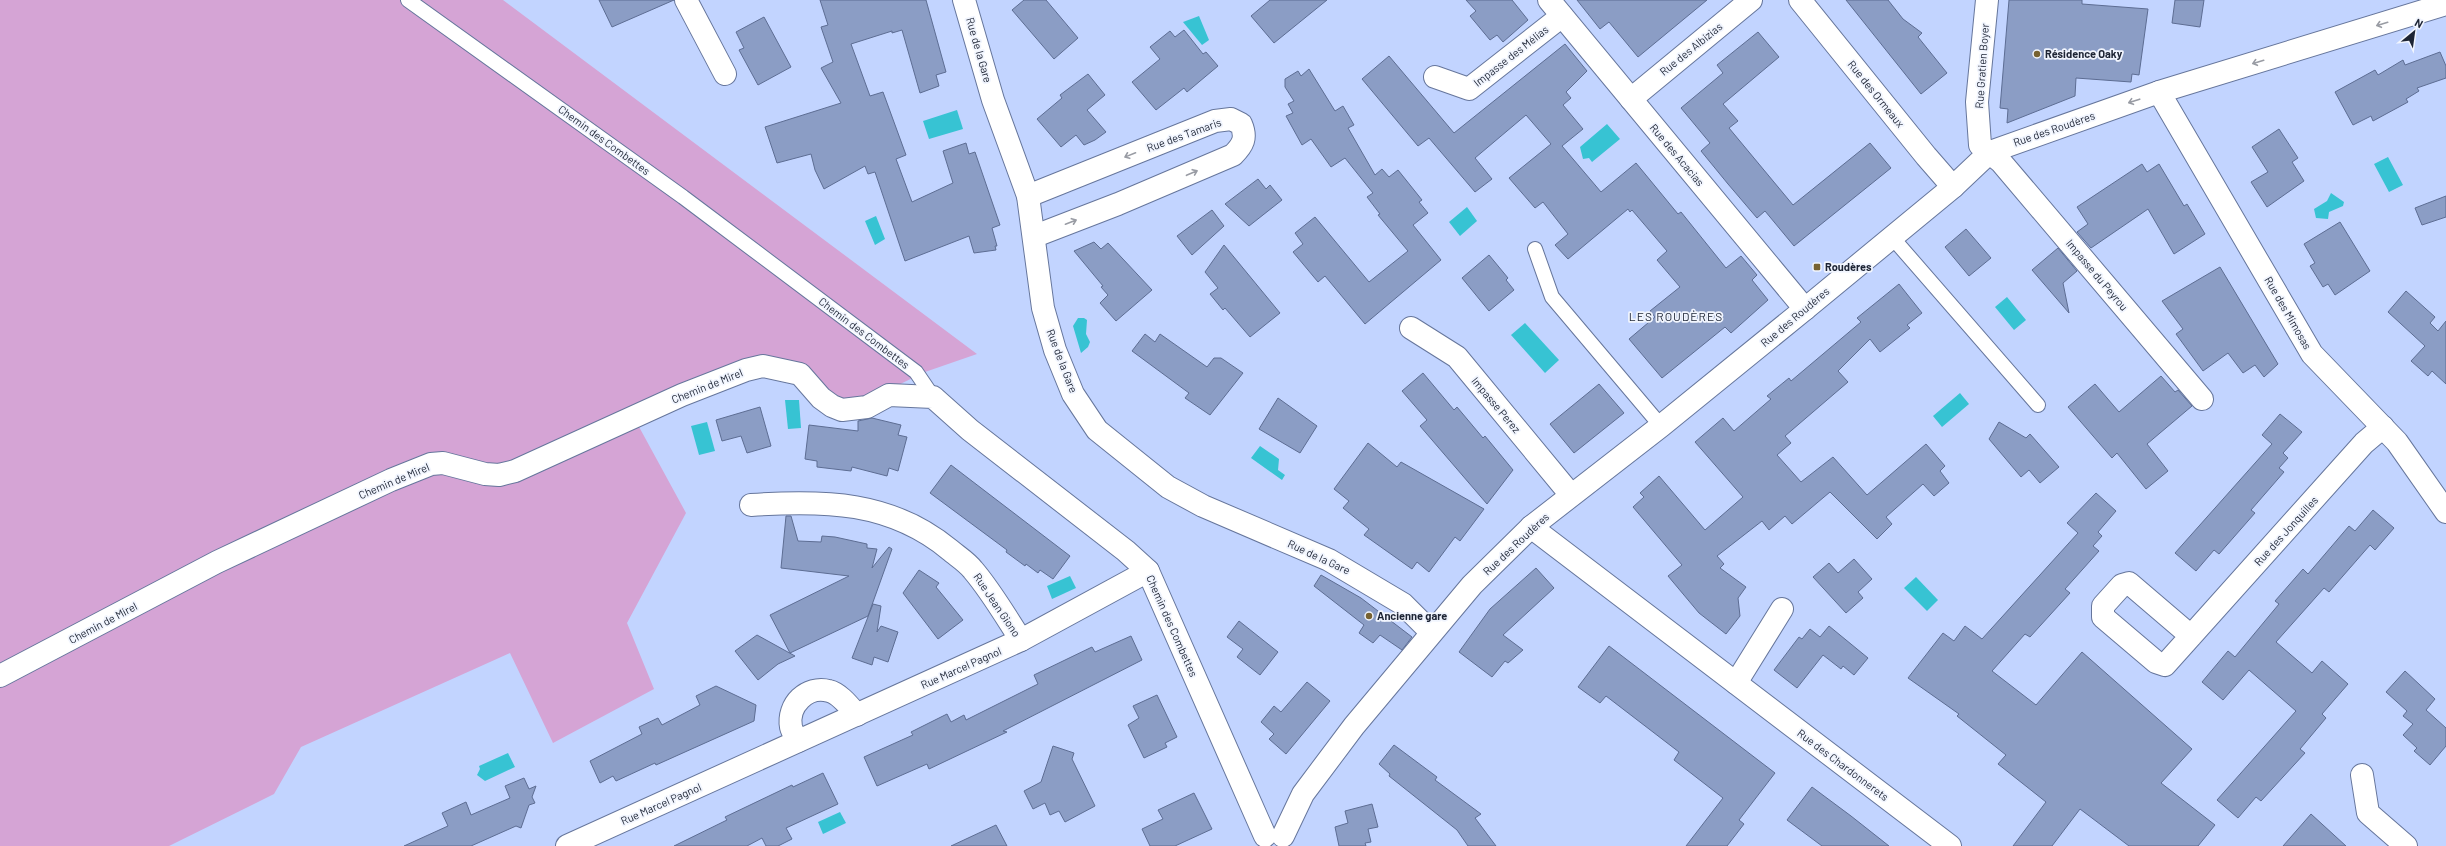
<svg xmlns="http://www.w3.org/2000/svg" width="2446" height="846" font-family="Barlow,sans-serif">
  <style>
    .green { fill: #d5a4d5 }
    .water { fill: #37c3d3 }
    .building { fill: #8b9dc5; stroke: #5d6d93 }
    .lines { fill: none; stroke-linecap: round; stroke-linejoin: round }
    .lane-casing { stroke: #66769c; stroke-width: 16 }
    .street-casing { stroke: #66769c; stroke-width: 24 }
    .lane { stroke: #fff; stroke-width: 14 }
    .street { stroke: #fff; stroke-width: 22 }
    .oneway { stroke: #999ca4 }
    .poi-dot { fill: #776232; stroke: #f1f5fe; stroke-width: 1.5 }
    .labels { text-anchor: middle; stroke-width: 3.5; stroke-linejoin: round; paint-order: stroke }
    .street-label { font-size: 11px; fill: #1d2434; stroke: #f1f5fe }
    .poi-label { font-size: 11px; font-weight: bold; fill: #1d2434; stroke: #f1f5fe; text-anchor: start }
    .neighbourhood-label { font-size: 12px; letter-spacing: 1px; fill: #1d2434; stroke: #f1f5fe }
  </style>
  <rect width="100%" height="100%" fill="#c2d4ff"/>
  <polygon class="green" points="0,0 503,0 977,354 925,372 857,405 839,400 787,361 638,425 686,513 627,623 654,689 553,743 510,653 301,747 274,794 169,846 0,846"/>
  <g class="water">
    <polygon points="1199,16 1209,40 1202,45 1183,22"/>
    <polygon points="957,110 963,129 929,139 923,121"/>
    <polygon points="1607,124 1620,139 1592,162 1589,158 1583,159 1580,147"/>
    <polygon points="2388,157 2403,185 2389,192 2374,164"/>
    <polygon points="2331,193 2344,202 2343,206 2329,212 2328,219 2316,218 2314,209 2327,201"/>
    <polygon points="1467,207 1477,221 1460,236 1449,222"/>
    <polygon points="876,216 885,239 875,245 865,221"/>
    <polygon points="2007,297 2026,320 2014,330 1995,307"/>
    <polygon points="1078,318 1084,318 1087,320 1086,334 1090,342 1088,347 1081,353 1073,326"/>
    <polygon points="1525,323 1559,360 1545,373 1511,335"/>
    <polygon points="1960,393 1969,404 1942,427 1933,416"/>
    <polygon points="785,400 799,400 801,428 788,429"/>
    <polygon points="707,422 715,451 699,455 691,426"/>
    <polygon points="1260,446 1279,459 1278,470 1285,475 1282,480 1251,458"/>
    <polygon points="1070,576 1076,588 1052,599 1047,586"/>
    <polygon points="1916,577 1938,600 1927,611 1904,588"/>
    <polygon points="508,753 515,767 485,781 477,775 480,769 479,766"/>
    <polygon points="840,812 846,823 823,834 818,822"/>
  </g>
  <g class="building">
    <polygon points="599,0 674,0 612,27"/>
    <polygon points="820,0 926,0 946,72 936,75 939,86 920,93 902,30 892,33 892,31 851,44 870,96 883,92 906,155 896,159 912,202 953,183 943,151 966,143 969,154 975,152 1000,225 992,228 997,246 995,246 996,250 974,253 969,236 905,261 875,172 868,174 865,166 824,189 815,170 811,154 777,163 765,127 841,103 821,68 833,62 821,27 828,25"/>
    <polygon points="1024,0 1046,0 1078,38 1054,59 1012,10"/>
    <polygon points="1270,0 1327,0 1274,43 1251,16"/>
    <polygon points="1466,0 1512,0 1528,20 1503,42 1497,35 1490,40 1470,16 1476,11"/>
    <polygon points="1577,0 1707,0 1638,57 1609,22 1600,29"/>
    <polygon points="1846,0 1888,0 1903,19 1922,33 1918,37 1947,73 1921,94"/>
    <polygon points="2009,0 2082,0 2082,4 2148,9 2139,75 2132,74 2131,82 2076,78 2075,96 2007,123 2008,109 2000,108"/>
    <polygon points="2175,0 2204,0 2200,27 2172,23"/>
    <polygon points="764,17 791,67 758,85 739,50 744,48 736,32"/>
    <polygon points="1184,30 1203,54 1206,52 1218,66 1187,92 1184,88 1156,110 1132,82 1160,59 1150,47 1170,31 1175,37"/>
    <polygon points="1758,32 1779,57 1723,104 1738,121 1729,128 1793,205 1870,143 1891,168 1794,246 1765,211 1757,218 1728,184 1701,151 1710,143 1681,108 1723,73 1717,65"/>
    <polygon points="1565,44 1587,71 1566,92 1571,98 1563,105 1583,129 1562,146 1601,192 1636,163 1678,214 1681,212 1726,268 1741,256 1757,275 1752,280 1768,300 1731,333 1725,327 1662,378 1629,339 1655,317 1650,311 1680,287 1657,260 1667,251 1632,210 1630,212 1628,209 1568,259 1555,245 1568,234 1543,202 1535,208 1509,178 1551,144 1526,115 1475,158 1492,179 1475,192 1429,138 1418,146 1362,79 1389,56 1454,133"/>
    <polygon points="2440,52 2446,66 2446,78 2417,88 2419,91 2406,99 2408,102 2373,121 2371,116 2353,125 2335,92 2375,70 2378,75 2403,60 2405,65"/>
    <polygon points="1309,69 1335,111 1343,106 1354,125 1348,128 1375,175 1382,169 1389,177 1398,170 1422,200 1419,202 1428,213 1413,225 1441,260 1365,324 1325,276 1318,282 1293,252 1303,244 1295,233 1315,217 1369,282 1408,251 1378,215 1380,214 1367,197 1373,193 1345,158 1331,167 1311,139 1302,145 1286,116 1293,113 1288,104 1294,101 1285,87 1285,79 1298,71 1301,76"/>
    <polygon points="1088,74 1105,95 1087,110 1106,132 1095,140 1084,145 1076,135 1061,147 1037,119 1062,98 1060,95"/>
    <polygon points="2279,129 2298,158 2292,162 2304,181 2267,207 2251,182 2268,172 2252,147"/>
    <polygon points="2142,164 2147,172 2159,164 2184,206 2187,204 2205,234 2174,254 2148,209 2091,248 2077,232 2088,224 2077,207"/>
    <polygon points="1258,179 1266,189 1270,185 1282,200 1249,226 1225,204"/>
    <polygon points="2446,196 2446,217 2422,225 2415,208"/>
    <polygon points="1212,210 1224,226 1192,255 1177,236"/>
    <polygon points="2340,222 2370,271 2335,295 2328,284 2323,287 2310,266 2315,263 2304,244"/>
    <polygon points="1966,229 1991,258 1969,276 1945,247"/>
    <polygon points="1094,242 1101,249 1108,243 1152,290 1116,321 1100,303 1108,295 1101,287 1103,286 1074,251"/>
    <polygon points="1224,245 1280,313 1250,337 1225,308 1223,310 1210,294 1218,288 1205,272"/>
    <polygon points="2058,248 2077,271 2063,283 2069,313 2032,270"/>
    <polygon points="1489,255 1508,278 1506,280 1514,290 1489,311 1462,278"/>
    <polygon points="2220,267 2278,364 2264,377 2255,365 2243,373 2228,353 2203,371 2176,334 2183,329 2162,301"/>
    <polygon points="1899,284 1922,313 1907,325 1910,328 1880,352 1870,339 1838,371 1848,382 1785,436 1791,443 1777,455 1801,482 1833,457 1867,495 1926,444 1945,466 1940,471 1949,483 1934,496 1923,484 1886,517 1892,524 1877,539 1830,492 1792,524 1785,516 1769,530 1762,521 1717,556 1724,564 1720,568 1746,587 1738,598 1740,616 1726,634 1699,613 1668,576 1682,565 1633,507 1644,497 1640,493 1659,476 1705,530 1743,497 1695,442 1723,418 1734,431 1771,399 1767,396 1789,378 1791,381 1861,322 1857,318"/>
    <polygon points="2406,291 2435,317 2430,323 2438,331 2446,321 2446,384 2432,371 2428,376 2411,361 2425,346 2388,312"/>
    <polygon points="1145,334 1155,342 1160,334 1207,367 1214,358 1221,358 1243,373 1210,415 1185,398 1189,393 1132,351"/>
    <polygon points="1423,373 1454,410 1457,407 1483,438 1485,436 1513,470 1487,504 1420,426 1427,420 1402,391"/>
    <polygon points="2161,376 2175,392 2178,390 2192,406 2147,444 2168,471 2146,489 2117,453 2112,458 2068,407 2095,384 2119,412"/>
    <polygon points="1599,384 1624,413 1574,453 1550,424"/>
    <polygon points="1278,398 1317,426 1300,453 1259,429"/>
    <polygon points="760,407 771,446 747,453 741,436 722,441 716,420"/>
    <polygon points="2280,414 2302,432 2283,453 2288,458 2279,468 2284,472 2251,510 2255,513 2219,554 2214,550 2196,571 2175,553 2272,444 2262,435"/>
    <polygon points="872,418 901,425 898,435 907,437 898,471 889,468 887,476 852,467 851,471 817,467 817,461 805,459 809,425 858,431 858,421"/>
    <polygon points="1999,422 2026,438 2030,434 2059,467 2040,483 2029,470 2021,477 1989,439"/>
    <polygon points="1368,443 1397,467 1401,462 1484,509 1460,541 1455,537 1429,572 1417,562 1412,569 1364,535 1369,529 1343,508 1349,501 1334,489"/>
    <polygon points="951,465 1070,556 1053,579 1040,570 1038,573 1026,564 1025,566 1006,552 1007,550 930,493"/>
    <polygon points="2096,493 2116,511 2098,532 2102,536 2093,546 2099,551 2065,589 2070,593 2030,637 2025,634 1992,671 2036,705 2082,652 2192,749 2161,783 2215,825 2198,846 2129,846 2080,809 2052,846 2013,846 2046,802 1998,764 2006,755 1957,716 1959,714 1908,678 1943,633 1954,641 1965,626 1982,639 2078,533 2067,523"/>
    <polygon points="2373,510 2394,528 2375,550 2370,545 2329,592 2324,588 2276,642 2312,673 2322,661 2348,684 2322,714 2326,718 2300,749 2305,753 2261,801 2256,797 2238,818 2217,800 2296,711 2249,670 2223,700 2202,682 2228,651 2235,657 2279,604 2275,601 2303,569 2308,574 2349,526 2355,531"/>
    <polygon points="786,516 791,516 798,541 821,542 822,536 835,537 867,544 867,548 877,549 872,568 889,547 892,549 868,616 790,653 770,615 849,576 781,568"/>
    <polygon points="1854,559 1872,579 1858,592 1863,598 1846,613 1813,577 1829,563 1838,573"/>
    <polygon points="1536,568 1554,588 1503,635 1523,650 1508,663 1505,661 1492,677 1459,652 1490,609"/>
    <polygon points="919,570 939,583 936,587 963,620 938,639 903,593"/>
    <polygon points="1321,575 1361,598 1412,637 1402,650 1380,635 1373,643 1359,633 1364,625 1314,586"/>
    <polygon points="873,604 881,606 877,632 881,626 898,632 888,662 874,657 872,665 852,658"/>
    <polygon points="1239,621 1278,652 1260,675 1237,657 1243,649 1227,637"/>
    <polygon points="1829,626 1868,658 1854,675 1843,666 1841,669 1823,655 1797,688 1774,670 1799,637 1802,639 1810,629 1820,637"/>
    <polygon points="757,635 795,656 778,664 758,680 735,651"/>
    <polygon points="1131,636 1142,660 1003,731 1007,732 929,769 927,764 877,786 864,757 913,735 911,732 947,714 951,722 964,715 966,720 1038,684 1034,675 1092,647 1095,652"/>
    <polygon points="1609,646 1775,773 1739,820 1744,824 1727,846 1686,846 1723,798 1674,760 1679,752 1606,696 1600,703 1578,687"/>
    <polygon points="2405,671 2435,699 2426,710 2446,728 2446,746 2430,765 2414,751 2417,748 2403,735 2413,724 2403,716 2407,711 2386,692"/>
    <polygon points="1307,682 1330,701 1286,754 1269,739 1274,734 1261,722 1274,706 1281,712"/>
    <polygon points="716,686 756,705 754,721 656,765 655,763 616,781 613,776 600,783 590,761 642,734 639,727 658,718 662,725 700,705 696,696"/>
    <polygon points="1157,695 1177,737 1165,743 1167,747 1144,758 1128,725 1139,718 1133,706"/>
    <polygon points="1394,745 1437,777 1435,780 1481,814 1475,818 1496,846 1468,846 1457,830 1389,776 1390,774 1379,764"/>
    <polygon points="1053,746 1074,753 1072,759 1095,806 1065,822 1059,811 1050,815 1045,803 1033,809 1024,791 1041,782"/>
    <polygon points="823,773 838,804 786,828 792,839 778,846 766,846 762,838 747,846 674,846 727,820 725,817 792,785 793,787"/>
    <polygon points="524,778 529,789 536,786 532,797 535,803 529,805 521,828 516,826 471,846 404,846 448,826 442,813 466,802 471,815 510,798 505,786"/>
    <polygon points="1812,787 1851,816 1889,846 1822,846 1787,820"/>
    <polygon points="1194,793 1212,829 1175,846 1150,846 1142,829 1163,819 1158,810"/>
    <polygon points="1372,804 1378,827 1368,829 1371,842 1365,843 1366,846 1339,846 1335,827 1348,823 1345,811"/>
    <polygon points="2311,814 2346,846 2283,846"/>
    <polygon points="996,825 1007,846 951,846"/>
  </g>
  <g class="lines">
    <g class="lane-casing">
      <g id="lane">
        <polyline points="408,0 683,197 916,372 933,397"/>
        <polyline points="1891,236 2038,405"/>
        <polyline points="1535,249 1552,297 1661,426"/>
      </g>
    </g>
    <g class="street-casing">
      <g id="street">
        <polyline points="686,0 725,74"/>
        <polyline points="964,0 993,100 1028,196 1043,308 1055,350 1073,394 1097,430 1168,487 1203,506 1329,560 1403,604 1431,632"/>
        <polyline points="1549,0 1805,309"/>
        <polyline points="1800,0 1926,156 1953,187"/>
        <polyline points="1987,0 1977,102 1980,145 2001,162 2202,399"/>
        <polyline points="1435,77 1469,89 1562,16"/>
        <polyline points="2159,92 2312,354 2397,442 2446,512"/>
        <polyline points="1631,99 1751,0"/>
        <path d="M1028,196L1215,121L1231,119L1241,124C1247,138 1243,145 1233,155L1118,204L1035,236"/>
        <polyline points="1411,328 1457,357 1571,495"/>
        <path d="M751,505C824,500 891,501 950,550C957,556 967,562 973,570C991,591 1006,617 1021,640"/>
        <polyline points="1531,527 1950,846"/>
        <polyline points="2191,636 2129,583 2122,585 2103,606 2103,617 2156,662 2165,665 2364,443 2383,427"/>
        <polyline points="0,676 217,562 391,480 431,464 443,463 485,474 499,475 515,471 682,395 746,370 763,366 800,374 821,398 832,406 842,410 867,407 889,395 933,397 970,430 1126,551 1148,571 1265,836"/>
        <polyline points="1736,683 1782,609"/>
        <path d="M798,741C796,737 792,732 791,727C787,705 807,685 829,691C839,693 850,707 857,715"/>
        <polyline points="2362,775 2368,813 2406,846"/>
        <polyline points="1283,836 1303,794 1354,726 1472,585 1531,527 1661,426 1805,309 1953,187 1990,152 2159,92 2446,4"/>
        <polyline points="567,846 1021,640 1148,571"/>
      </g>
    </g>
    <use href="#lane" class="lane"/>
    <use href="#street" class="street"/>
  </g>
  <defs><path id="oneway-shaft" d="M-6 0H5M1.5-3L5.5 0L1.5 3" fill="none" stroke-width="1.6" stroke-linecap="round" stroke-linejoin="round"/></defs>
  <g class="oneway">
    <use href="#oneway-shaft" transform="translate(2382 24) rotate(163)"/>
    <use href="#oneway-shaft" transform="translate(2258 62) rotate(163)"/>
    <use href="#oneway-shaft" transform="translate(2134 101) rotate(162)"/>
    <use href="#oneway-shaft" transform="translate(1130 155) rotate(158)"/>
    <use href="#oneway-shaft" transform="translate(1192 173) rotate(-23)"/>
    <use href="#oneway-shaft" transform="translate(1071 222) rotate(-21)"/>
  </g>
  <g class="poi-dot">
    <circle cx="2037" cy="54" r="4"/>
    <rect x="1813" y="263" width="8" height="8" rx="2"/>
    <circle cx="1369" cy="616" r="4"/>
  </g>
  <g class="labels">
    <g class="street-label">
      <text transform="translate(1691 49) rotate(-39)" y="4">Rue des Albizias</text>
      <text transform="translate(979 50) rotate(74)" y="4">Rue de la Gare</text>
      <text transform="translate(1511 56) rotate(-38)" y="4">Impasse des Mélias</text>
      <text transform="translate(1982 66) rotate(-86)" y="4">Rue Gratien Boyer</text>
      <text transform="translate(1876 94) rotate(51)" y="4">Rue des Ormeaux</text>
      <text transform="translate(2054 129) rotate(-19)" y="4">Rue des Roudères</text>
      <text transform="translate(1184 135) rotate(-20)" y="4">Rue des Tamaris</text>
      <text transform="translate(604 140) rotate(36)" y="4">Chemin des Combettes</text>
      <text transform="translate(1677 155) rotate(50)" y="4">Rue des Acacias</text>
      <text transform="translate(2097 275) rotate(50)" y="4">Impasse du Peyrou</text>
      <text transform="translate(2288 313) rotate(60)" y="4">Rue des Mimosas</text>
      <text transform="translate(1795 317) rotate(-40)" y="4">Rue des Roudères</text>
      <text transform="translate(864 333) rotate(37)" y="4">Chemin des Combettes</text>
      <text transform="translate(1062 361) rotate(69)" y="4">Rue de la Gare</text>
      <text transform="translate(707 386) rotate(-22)" y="4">Chemin de Mirel</text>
      <text transform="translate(1496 405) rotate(50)" y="4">Impasse Perez</text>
      <text transform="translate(394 481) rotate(-23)" y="4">Chemin de Mirel</text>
      <text transform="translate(2286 531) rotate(-48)" y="4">Rue des Jonquilles</text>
      <text transform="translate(1516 544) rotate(-43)" y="4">Rue des Roudères</text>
      <text transform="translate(1319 557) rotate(25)" y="4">Rue de la Gare</text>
      <text transform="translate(997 605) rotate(56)" y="4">Rue Jean Giono</text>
      <text transform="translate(103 623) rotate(-28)" y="4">Chemin de Mirel</text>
      <text transform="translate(1172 626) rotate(66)" y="4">Chemin des Combettes</text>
      <text transform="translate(961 668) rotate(-24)" y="4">Rue Marcel Pagnol</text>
      <text transform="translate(1843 765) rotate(37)" y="4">Rue des Chardonnerets</text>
      <text transform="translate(661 804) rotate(-24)" y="4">Rue Marcel Pagnol</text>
    </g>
    <g class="poi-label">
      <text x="2045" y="58">Résidence Oaky</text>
      <text x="1825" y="271">Roudères</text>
      <text x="1377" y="620">Ancienne gare</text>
    </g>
    <g class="neighbourhood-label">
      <text x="1676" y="321">LES ROUDÈRES</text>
    </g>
  </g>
  <g transform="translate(2414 32) rotate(29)" stroke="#f1f5fe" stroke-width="3" paint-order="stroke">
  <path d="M0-3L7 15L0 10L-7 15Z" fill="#1d2434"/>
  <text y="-6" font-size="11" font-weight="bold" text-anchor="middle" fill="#1d2434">N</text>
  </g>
</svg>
